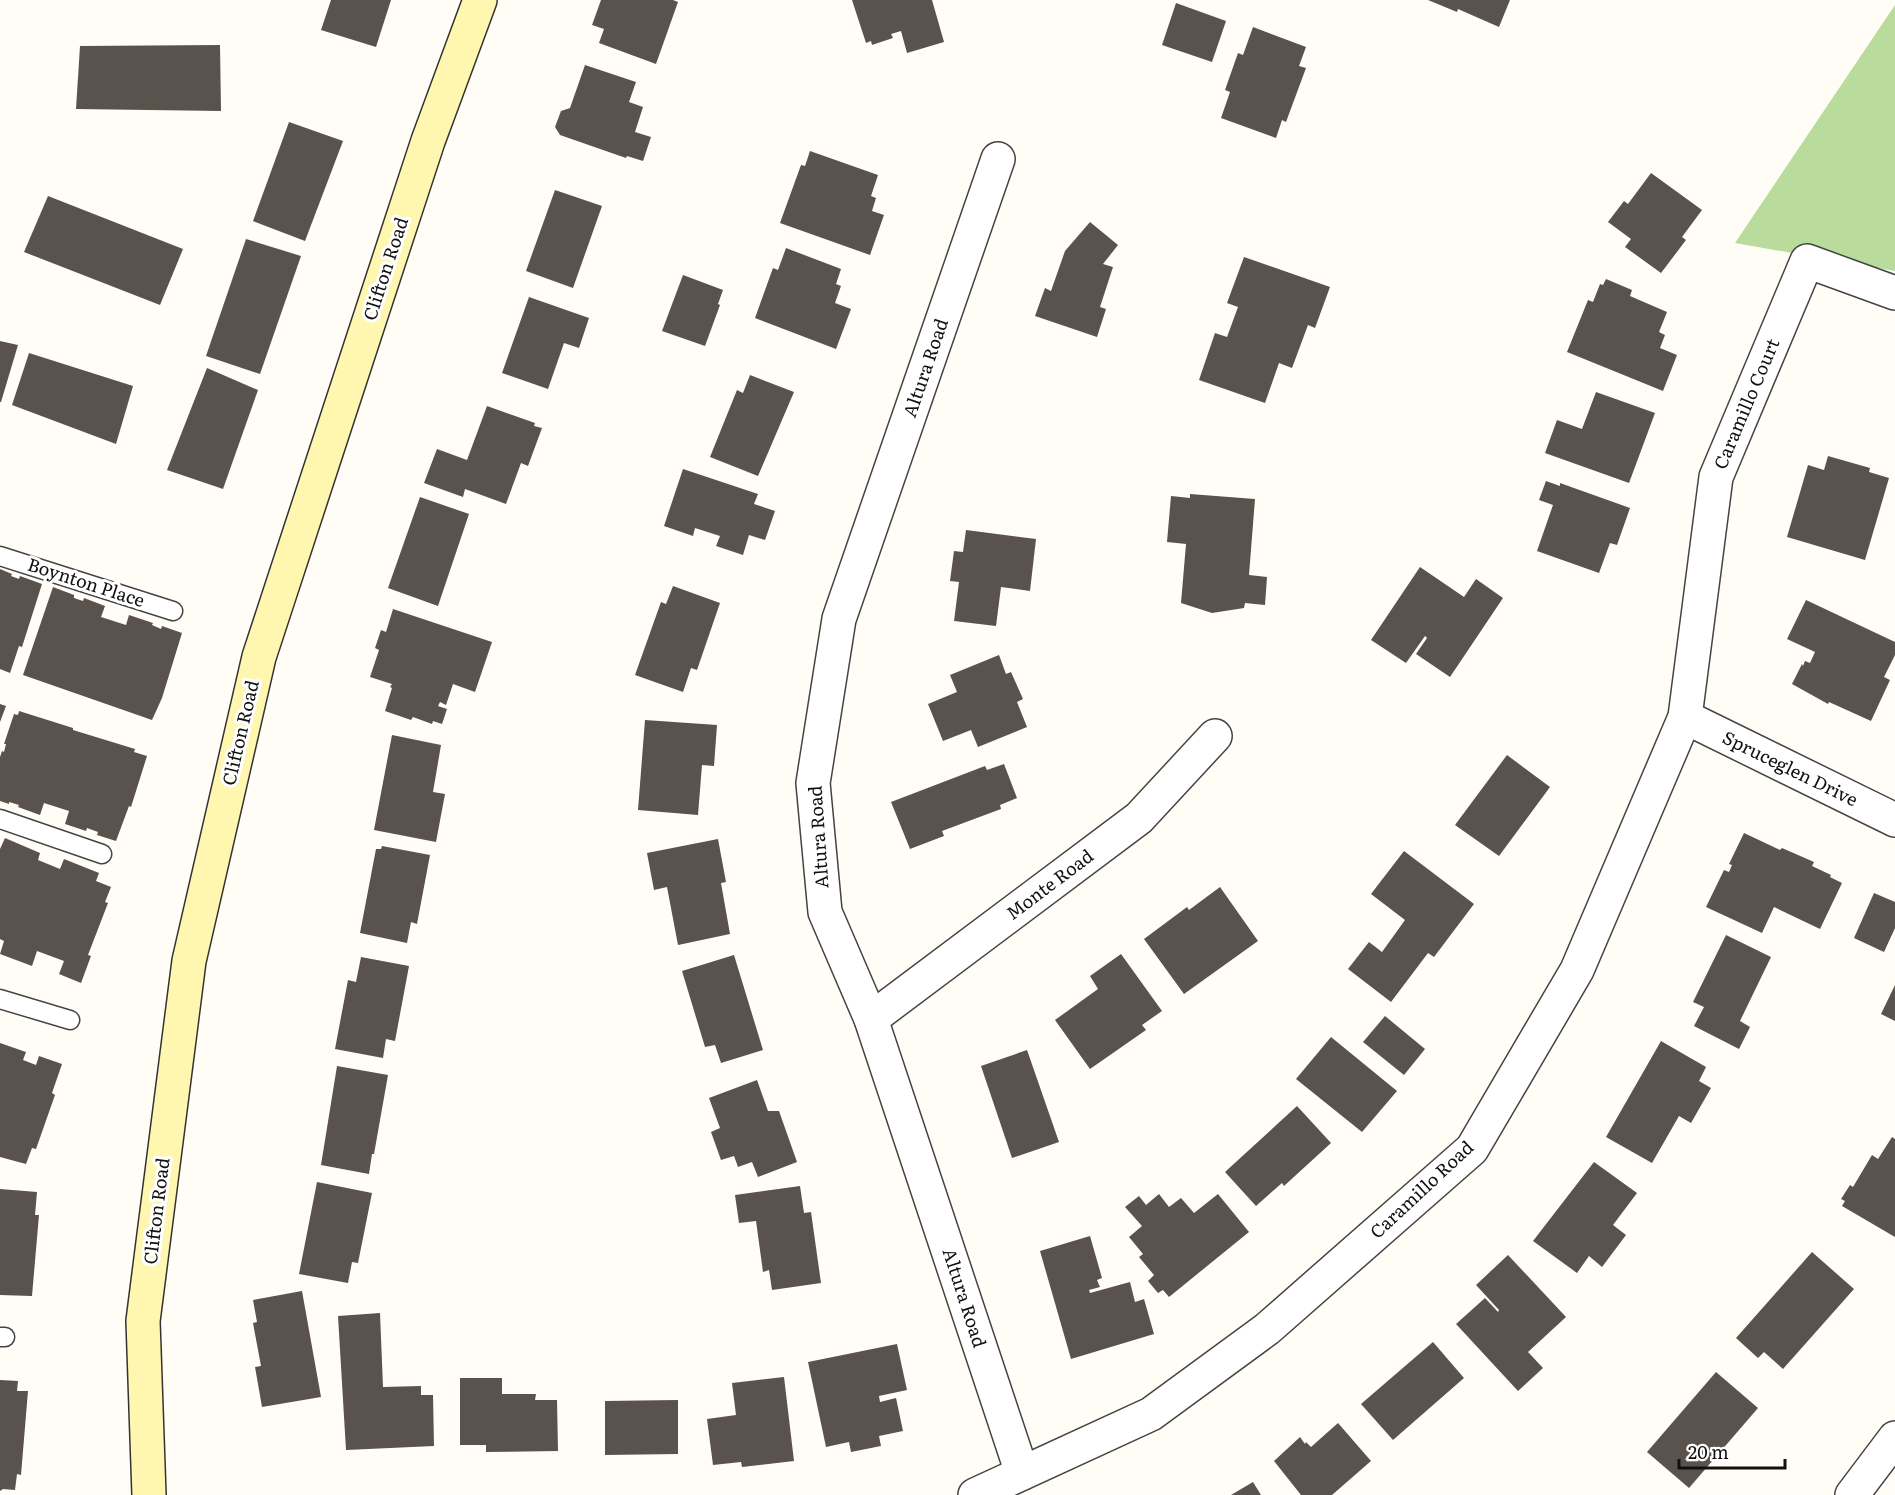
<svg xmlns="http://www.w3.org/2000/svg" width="1895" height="1495" font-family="Literata,serif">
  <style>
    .forest { fill: #b9dc9c }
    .building { fill: #5a524d }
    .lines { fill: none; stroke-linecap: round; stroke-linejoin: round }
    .lane-casing { stroke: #444; stroke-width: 21 }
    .street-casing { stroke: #444; stroke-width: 36 }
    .secondary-casing { stroke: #333; stroke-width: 36 }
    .lane { stroke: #fff; stroke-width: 18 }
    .street { stroke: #fff; stroke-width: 33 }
    .secondary { stroke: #fff6b0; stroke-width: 33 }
    .labels { text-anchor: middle; stroke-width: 6; stroke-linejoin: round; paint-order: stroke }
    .street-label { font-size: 18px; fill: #111; stroke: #fff }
  </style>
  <rect width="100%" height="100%" fill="#fffdf5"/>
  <polygon class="forest" points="1895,5 1895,271 1735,243"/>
  <g class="building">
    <polygon points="331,0 391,0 376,47 321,30"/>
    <polygon points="601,0 673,0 678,2 656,64 599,43 604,29 592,25"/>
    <polygon points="852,0 932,0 944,42 907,53 901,31 891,34 893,38 872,45 871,41 866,43"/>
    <polygon points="1428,0 1510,0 1499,27 1458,9 1457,12"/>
    <polygon points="1176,3 1226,21 1212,62 1162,45"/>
    <polygon points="1253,27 1306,47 1299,66 1306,68 1286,122 1282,120 1276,138 1221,118 1230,92 1225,90 1238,53 1243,55"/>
    <polygon points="220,45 221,111 76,109 80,46"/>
    <polygon points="585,65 636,82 629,102 643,107 635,132 651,137 643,161 627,156 626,158 560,135 555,127 561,111 570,108"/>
    <polygon points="289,122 343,141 305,241 253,221"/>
    <polygon points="810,151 878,175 871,196 876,198 872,211 884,215 870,255 780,223 801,165 805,166"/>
    <polygon points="1651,173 1702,210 1682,237 1686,240 1661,273 1625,247 1631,239 1608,222 1624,201 1628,204"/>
    <polygon points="555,190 602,206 573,288 526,271"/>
    <polygon points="48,196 183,249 160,305 24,252"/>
    <polygon points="1090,222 1118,245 1103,264 1113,267 1100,307 1106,309 1097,337 1035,316 1045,288 1051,291 1065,251"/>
    <polygon points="246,239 301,256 260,374 206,356"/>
    <polygon points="786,248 841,269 836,284 841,286 835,303 851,309 836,349 755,318 773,268 778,270"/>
    <polygon points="1244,257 1330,287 1315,328 1308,325 1292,368 1279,363 1265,403 1199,380 1215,333 1227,337 1238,307 1227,303"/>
    <polygon points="683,275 723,290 718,304 720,305 705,346 662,331"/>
    <polygon points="1606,279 1632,290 1630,296 1667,312 1659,332 1665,335 1660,348 1677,355 1663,391 1567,352 1588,300 1593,302 1600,284 1603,285"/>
    <polygon points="529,297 589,318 579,348 564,343 548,389 502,373"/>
    <polygon points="0,341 18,345 1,402 0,402"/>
    <polygon points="29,353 133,386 116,444 12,405"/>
    <polygon points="207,368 258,390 223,489 167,470"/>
    <polygon points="750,375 794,392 758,476 710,457 737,390 743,393"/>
    <polygon points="1596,392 1655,413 1629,483 1545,453 1557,420 1582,429"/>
    <polygon points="487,406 535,423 534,426 542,428 528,466 521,463 506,504 465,489 463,497 424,483 437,449 467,460"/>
    <polygon points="1828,456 1870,468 1869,472 1889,478 1865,560 1787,537 1808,465 1824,470"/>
    <polygon points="683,469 758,494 754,504 775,511 765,540 749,535 743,555 716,546 720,536 695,528 693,536 664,526"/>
    <polygon points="1546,481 1560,486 1560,483 1630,508 1617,545 1610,543 1599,573 1537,551 1553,505 1539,500"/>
    <polygon points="1190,494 1255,499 1249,575 1267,577 1265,605 1245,603 1244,608 1212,613 1181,603 1186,544 1167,542 1171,496 1190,498"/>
    <polygon points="420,497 469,514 438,606 388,588"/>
    <polygon points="966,530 1036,539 1030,591 1001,587 996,626 954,621 959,582 950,581 954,551 963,552"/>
    <polygon points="1420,567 1464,597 1476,579 1503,598 1450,677 1416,654 1427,638 1425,636 1406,663 1371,640"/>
    <polygon points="0,569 12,574 11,576 19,579 20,576 42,584 22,647 19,646 10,673 0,669"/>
    <polygon points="673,586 720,603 697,670 691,668 683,692 635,675 661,602 666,604"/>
    <polygon points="53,587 74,595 74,598 83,601 84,598 105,606 101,617 126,625 129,615 153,623 152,625 161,629 162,626 182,633 162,698 152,720 23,675"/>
    <polygon points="1806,600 1895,642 1895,655 1884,677 1890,680 1871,721 1829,702 1828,704 1792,684 1802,664 1803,666 1805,661 1810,663 1815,652 1787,639"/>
    <polygon points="393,609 492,642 475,692 453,684 446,705 440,702 438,706 447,709 442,724 433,721 432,724 413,717 411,720 385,711 392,688 390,687 392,684 370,677 379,650 375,648 381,630 386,632"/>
    <polygon points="999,655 1006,674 1011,672 1023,699 1017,702 1027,727 978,747 971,730 943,741 928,704 957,692 950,675"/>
    <polygon points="0,704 6,706 0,722"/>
    <polygon points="19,711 73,728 73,730 135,749 134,752 147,756 131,807 129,806 116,841 97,835 98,832 87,828 86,831 65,824 69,811 44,803 40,815 18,807 19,805 9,802 9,804 0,801 0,757 2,751 4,752 6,744 4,744 14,714 18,715"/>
    <polygon points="645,720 717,725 714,766 702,765 698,815 638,810"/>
    <polygon points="392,735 441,745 433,792 445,794 436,842 374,830"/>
    <polygon points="1507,755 1550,787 1499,856 1455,825"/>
    <polygon points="1004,764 1017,798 1000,805 1001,809 942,831 944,836 910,849 891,802 985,766 987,770"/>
    <polygon points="1744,833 1780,850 1782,848 1814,862 1812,866 1831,875 1830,877 1842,883 1820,929 1774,907 1762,933 1706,907 1724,870 1729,872 1732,865 1729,864"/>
    <polygon points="5,838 40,853 38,860 60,869 64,859 99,873 96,881 111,887 105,902 108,903 88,955 91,956 81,983 59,974 64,961 37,951 32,966 0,954 4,941 0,939 0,849"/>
    <polygon points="718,839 726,882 721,883 730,934 678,945 667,887 654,890 647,853"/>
    <polygon points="382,846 430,855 417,924 411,922 407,943 360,933 376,849 381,849"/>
    <polygon points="1404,851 1474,904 1434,957 1428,953 1391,1002 1348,969 1369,942 1382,952 1405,920 1371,894"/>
    <polygon points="1220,887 1258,941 1184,994 1144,939 1187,907 1189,910"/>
    <polygon points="1874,893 1895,902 1895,928 1884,952 1854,938"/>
    <polygon points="1726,935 1771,957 1740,1021 1750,1027 1739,1049 1694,1026 1704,1007 1693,1002"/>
    <polygon points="1121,954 1162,1011 1142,1025 1146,1030 1090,1069 1055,1020 1098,989 1090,976"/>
    <polygon points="734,955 763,1050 721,1063 715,1045 705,1047 682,971"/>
    <polygon points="361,957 409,966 395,1041 386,1039 383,1058 335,1049 348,980 356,982"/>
    <polygon points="1895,985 1895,1021 1881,1014"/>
    <polygon points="1385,1016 1425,1049 1404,1075 1363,1042"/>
    <polygon points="1331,1037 1397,1091 1362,1132 1296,1079"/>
    <polygon points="1661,1041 1706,1067 1699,1081 1711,1088 1691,1123 1679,1116 1652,1163 1606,1137"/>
    <polygon points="0,1043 26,1052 23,1060 36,1065 39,1056 62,1064 52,1093 55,1095 36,1149 32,1148 26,1164 0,1157"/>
    <polygon points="1027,1050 1059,1142 1012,1158 981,1066"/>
    <polygon points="337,1066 388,1075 374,1154 372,1154 369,1174 321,1165"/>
    <polygon points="757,1080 768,1111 779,1111 797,1162 758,1177 752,1162 738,1167 734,1156 721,1160 711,1132 720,1128 709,1098"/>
    <polygon points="1297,1106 1331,1143 1284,1186 1282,1183 1256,1206 1225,1172"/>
    <polygon points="1892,1137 1895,1139 1895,1237 1842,1206 1845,1201 1841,1199 1850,1185 1853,1187 1872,1155 1878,1159"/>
    <polygon points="1594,1162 1637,1193 1613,1225 1626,1235 1602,1267 1589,1256 1577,1273 1533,1241"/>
    <polygon points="317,1182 372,1193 358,1263 352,1262 348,1283 299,1274"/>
    <polygon points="800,1186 804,1213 811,1212 821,1283 772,1290 769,1270 763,1272 756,1221 739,1223 735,1195"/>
    <polygon points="0,1189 37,1192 35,1215 39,1215 32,1296 0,1295"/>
    <polygon points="1159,1194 1169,1207 1181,1198 1194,1213 1218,1194 1249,1232 1169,1297 1163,1290 1158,1293 1148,1281 1154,1275 1139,1257 1143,1254 1129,1237 1142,1226 1125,1207 1139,1196 1146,1205"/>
    <polygon points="1090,1236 1102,1278 1097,1280 1100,1287 1089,1290 1090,1293 1130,1282 1135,1302 1144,1299 1154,1334 1071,1359 1040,1251"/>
    <polygon points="1812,1252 1854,1289 1783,1369 1764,1352 1758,1358 1736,1338"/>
    <polygon points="1508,1255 1566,1317 1528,1352 1543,1368 1518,1391 1456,1324 1485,1298 1498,1312 1499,1310 1476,1285"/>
    <polygon points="302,1291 321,1397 262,1407 255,1367 261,1366 253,1323 257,1322 253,1300"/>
    <polygon points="380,1313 383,1387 421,1386 421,1395 433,1395 434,1446 346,1450 338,1316"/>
    <polygon points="1433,1342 1464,1378 1393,1440 1361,1404"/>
    <polygon points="897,1344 907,1390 879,1396 880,1402 896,1398 903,1431 879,1436 881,1446 851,1452 849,1442 826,1447 808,1362"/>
    <polygon points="1716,1372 1758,1408 1689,1488 1647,1452"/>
    <polygon points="784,1377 794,1461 742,1467 741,1462 713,1465 707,1419 736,1415 732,1383"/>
    <polygon points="460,1378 502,1378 502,1394 536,1394 535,1400 557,1400 558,1451 486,1452 486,1445 460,1445"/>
    <polygon points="0,1380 18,1381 17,1391 28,1391 21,1475 17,1474 15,1490 3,1489 0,1491"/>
    <polygon points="678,1400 678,1454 605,1455 605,1401"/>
    <polygon points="1338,1423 1371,1461 1332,1495 1301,1495 1274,1461 1300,1437 1305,1444 1306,1442 1311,1447"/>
    <polygon points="1253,1482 1261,1495 1231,1495"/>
  </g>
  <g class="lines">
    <g class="lane-casing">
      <g id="lane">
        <polyline points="0,556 173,611"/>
        <polyline points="0,819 102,854"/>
        <polyline points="0,999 70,1020"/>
        <polyline points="0,1337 5,1337"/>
      </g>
    </g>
    <g class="street-casing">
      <g id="street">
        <polyline points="998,159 839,619 813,783 825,912 871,1019 1022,1473"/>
        <polyline points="1685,717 1895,820"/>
        <polyline points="871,1019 1139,818 1215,736"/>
        <polyline points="975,1495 1151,1414 1267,1329 1472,1149 1577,970 1685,717 1716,477 1807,261 1895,293"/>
        <polyline points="1852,1495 1895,1438"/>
      </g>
    </g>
    <g class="secondary-casing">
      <polyline id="secondary" points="149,1495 143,1321 189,961 259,657 428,141 480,0"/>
    </g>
    <use href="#lane" class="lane"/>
    <use href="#street" class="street"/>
    <use href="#secondary" class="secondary"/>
  </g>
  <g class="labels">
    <g class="street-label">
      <text transform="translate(386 269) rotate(-72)" y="6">Clifton Road</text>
      <text transform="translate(926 368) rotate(-71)" y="6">Altura Road</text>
      <text transform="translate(1747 404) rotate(-67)" y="6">Caramillo Court</text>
      <text transform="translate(86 583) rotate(18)" y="6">Boynton Place</text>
      <text transform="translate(241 733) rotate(-77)" y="6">Clifton Road</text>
      <text transform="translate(1790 769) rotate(26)" y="6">Spruceglen Drive</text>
      <text transform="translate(819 837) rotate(-94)" y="6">Altura Road</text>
      <text transform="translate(1050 885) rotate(-37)" y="6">Monte Road</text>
      <text transform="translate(1422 1190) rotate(-43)" y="6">Caramillo Road</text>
      <text transform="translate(157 1211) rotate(-83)" y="6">Clifton Road</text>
      <text transform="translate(964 1298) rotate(72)" y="6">Altura Road</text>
    </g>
  </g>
  <path d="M1679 1459v9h106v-9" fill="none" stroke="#111111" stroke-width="3"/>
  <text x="1688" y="1459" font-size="18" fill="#111111" stroke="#ffffff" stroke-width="4.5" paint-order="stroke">20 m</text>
</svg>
